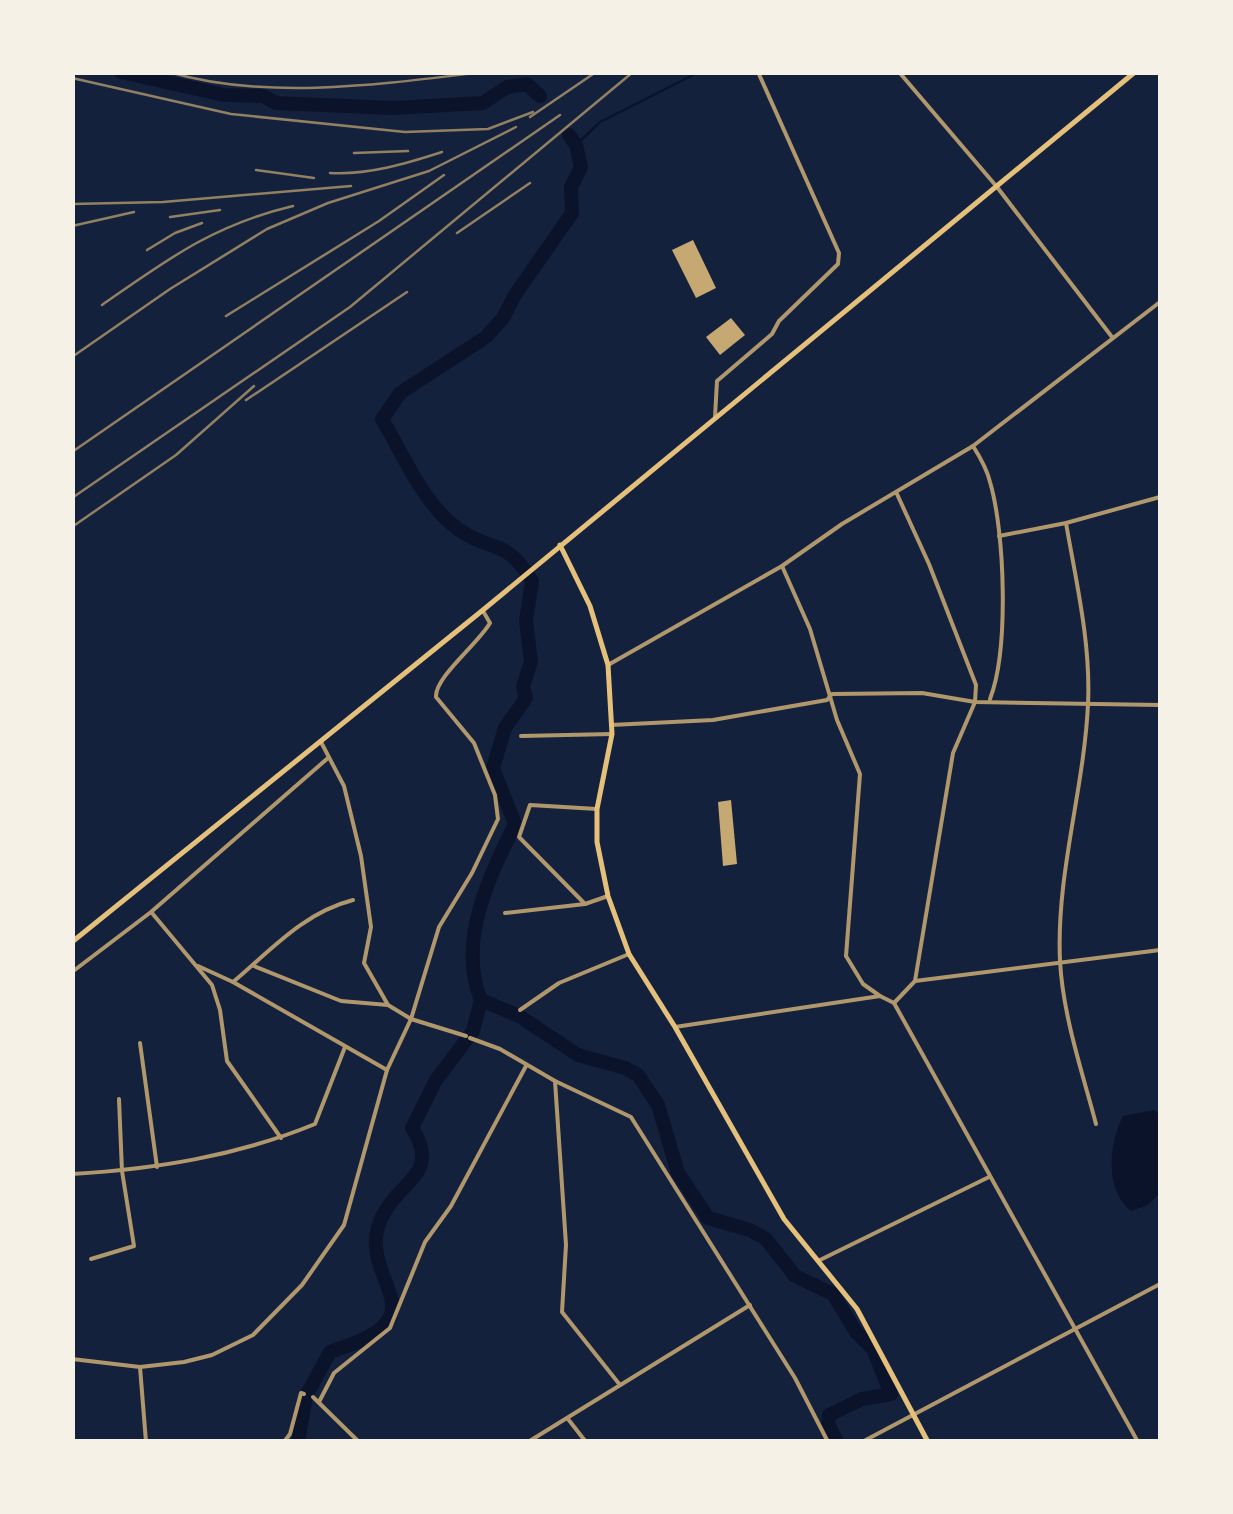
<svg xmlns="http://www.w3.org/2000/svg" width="1233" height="1514" font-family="'Fira Sans',sans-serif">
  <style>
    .water { fill: #0b132b }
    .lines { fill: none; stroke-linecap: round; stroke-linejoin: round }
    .stream { stroke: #0b132b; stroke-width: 2.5 }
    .river { stroke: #0b132b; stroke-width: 14 }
    .building { fill: #c6a872 }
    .minor { stroke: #b1986c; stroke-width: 4 }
    .secondary { stroke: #e5c07b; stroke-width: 5 }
    .rail { stroke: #918062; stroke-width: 2.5 }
  </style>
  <rect width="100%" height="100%" fill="#14213d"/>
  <path class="water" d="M1154,1110L1160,1115V1193L1148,1205L1131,1211C1104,1191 1109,1142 1123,1116Z"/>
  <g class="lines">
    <polyline class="stream" points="576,145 600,122 699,72"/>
    <g class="river">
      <polyline points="121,72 224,95 263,96 276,103 393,108 483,103 507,87 527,84 540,96"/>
      <path d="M481,1000C457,941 489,878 515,824L493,768L505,728L526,698L523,687L531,661L526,621L532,581C506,537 491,553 458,529C423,504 403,454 382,419L400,393L486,337L503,318L515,295L572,213L571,187L581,167L576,145L569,135"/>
      <polyline points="481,1000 519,1016 578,1055 625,1068 638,1075 658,1105 678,1173 708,1218 750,1230 766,1239 795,1276 833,1294 856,1332 873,1349 891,1394 862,1399 829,1415 828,1424 837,1442"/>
      <path d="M298,1442L306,1396L330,1352C349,1345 380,1337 390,1317C401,1294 367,1264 378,1227C392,1181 444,1178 412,1128L436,1080L473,1031L481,1000"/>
    </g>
  </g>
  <g class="building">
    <polygon points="693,240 716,288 696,298 672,250"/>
    <polygon points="731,318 745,335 720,355 706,337"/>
    <polygon points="731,800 737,864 723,866 718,802"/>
  </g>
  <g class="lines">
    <g class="minor">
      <polyline points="899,72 997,187 1112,337"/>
      <polyline points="715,417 717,381 772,334 779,321 838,264 839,253 758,72"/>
      <path d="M973,446C980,457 987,469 990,482C1005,533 1009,650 990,699"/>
      <polyline points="897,494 929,564 976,685 975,702 953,753 915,981"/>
      <path d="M1066,523C1076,581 1091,644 1088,704C1084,790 1056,874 1060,961C1063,1016 1082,1071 1096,1124"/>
      <polyline points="999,536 1066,523 1160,497"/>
      <polyline points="782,566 810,629 837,720 860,774 846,956 863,984 880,996"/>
      <polyline points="608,665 782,566 842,524 973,446 1160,302"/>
      <polyline points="611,725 713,720 827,700 832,694 922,693 975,702 1160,705"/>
      <polyline points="521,736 612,734"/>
      <polyline points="321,742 344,786 361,856 371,927 364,963 388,1005 411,1019 466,1036"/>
      <polyline points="585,904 519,837 530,805 597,809"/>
      <polyline points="152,913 212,985 220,1010 227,1061 281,1138"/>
      <polyline points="505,913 585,904 608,896"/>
      <polyline points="198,966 233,982 387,1070"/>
      <polyline points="254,966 341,1001 388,1005"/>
      <polyline points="72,972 151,912 328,758"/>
      <polyline points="915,981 1160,950"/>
      <path d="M233,982C271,950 303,913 353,900"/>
      <polyline points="894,1003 1138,1442"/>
      <polyline points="520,1010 559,983 629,954"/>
      <polyline points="675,1027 880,996 894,1003 915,981"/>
      <polyline points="470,1038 500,1049 555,1081 631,1117 795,1378 828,1442"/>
      <polyline points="140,1043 157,1167"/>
      <polyline points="555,1081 566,1245 562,1312 620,1385"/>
      <path d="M72,1174C156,1169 237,1156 315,1124L345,1047"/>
      <polyline points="91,1259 134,1246 122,1171 119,1099"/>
      <polyline points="820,1260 989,1177"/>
      <path d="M72,1359L140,1367L184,1362L212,1355L253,1335L302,1285L344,1225L387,1070L411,1019L439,927L472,873L498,819L495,795L474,743L436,697C435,677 477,645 490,623L483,611"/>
      <polyline points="140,1367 146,1442"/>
      <polyline points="313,1397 359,1442"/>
      <polyline points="319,1402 334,1373 390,1328 425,1242 451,1206 526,1066"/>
      <polyline points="568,1419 586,1442"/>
      <polyline points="284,1442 290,1434 301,1393 304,1394"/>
      <polyline points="528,1442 750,1305"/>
      <polyline points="862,1442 1160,1284"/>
    </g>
    <g class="secondary">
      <polyline points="560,545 590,606 608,665 612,734 597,809 597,842 608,896 629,954 675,1027 784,1219 857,1309 928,1442"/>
      <polyline points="72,942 483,610 1135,72"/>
    </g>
    <g class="rail">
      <path d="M169,72C266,101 384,84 483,72"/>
      <polyline points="72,78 231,114 405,132 488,129 533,112"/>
      <polyline points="530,117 596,72"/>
      <polyline points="354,153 408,151"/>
      <polyline points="256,170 314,178"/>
      <path d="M330,173C368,175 405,164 442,152"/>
      <polyline points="72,204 163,202 351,186"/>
      <polyline points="170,217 220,210"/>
      <polyline points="72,226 134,212"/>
      <polyline points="457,233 530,183"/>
      <polyline points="147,250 175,233 202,223"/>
      <path d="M102,305C168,259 213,225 293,206"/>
      <polyline points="226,316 379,221 444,175"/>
      <polyline points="72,357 170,289 267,229 328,203 429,171 516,127"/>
      <polyline points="246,400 407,292"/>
      <polyline points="72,452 560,115"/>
      <polyline points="72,498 350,307 633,72"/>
      <polyline points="72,527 176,455 254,386"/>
    </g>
  </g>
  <rect width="1233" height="1514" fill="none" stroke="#f6f1e7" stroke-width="150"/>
</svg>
